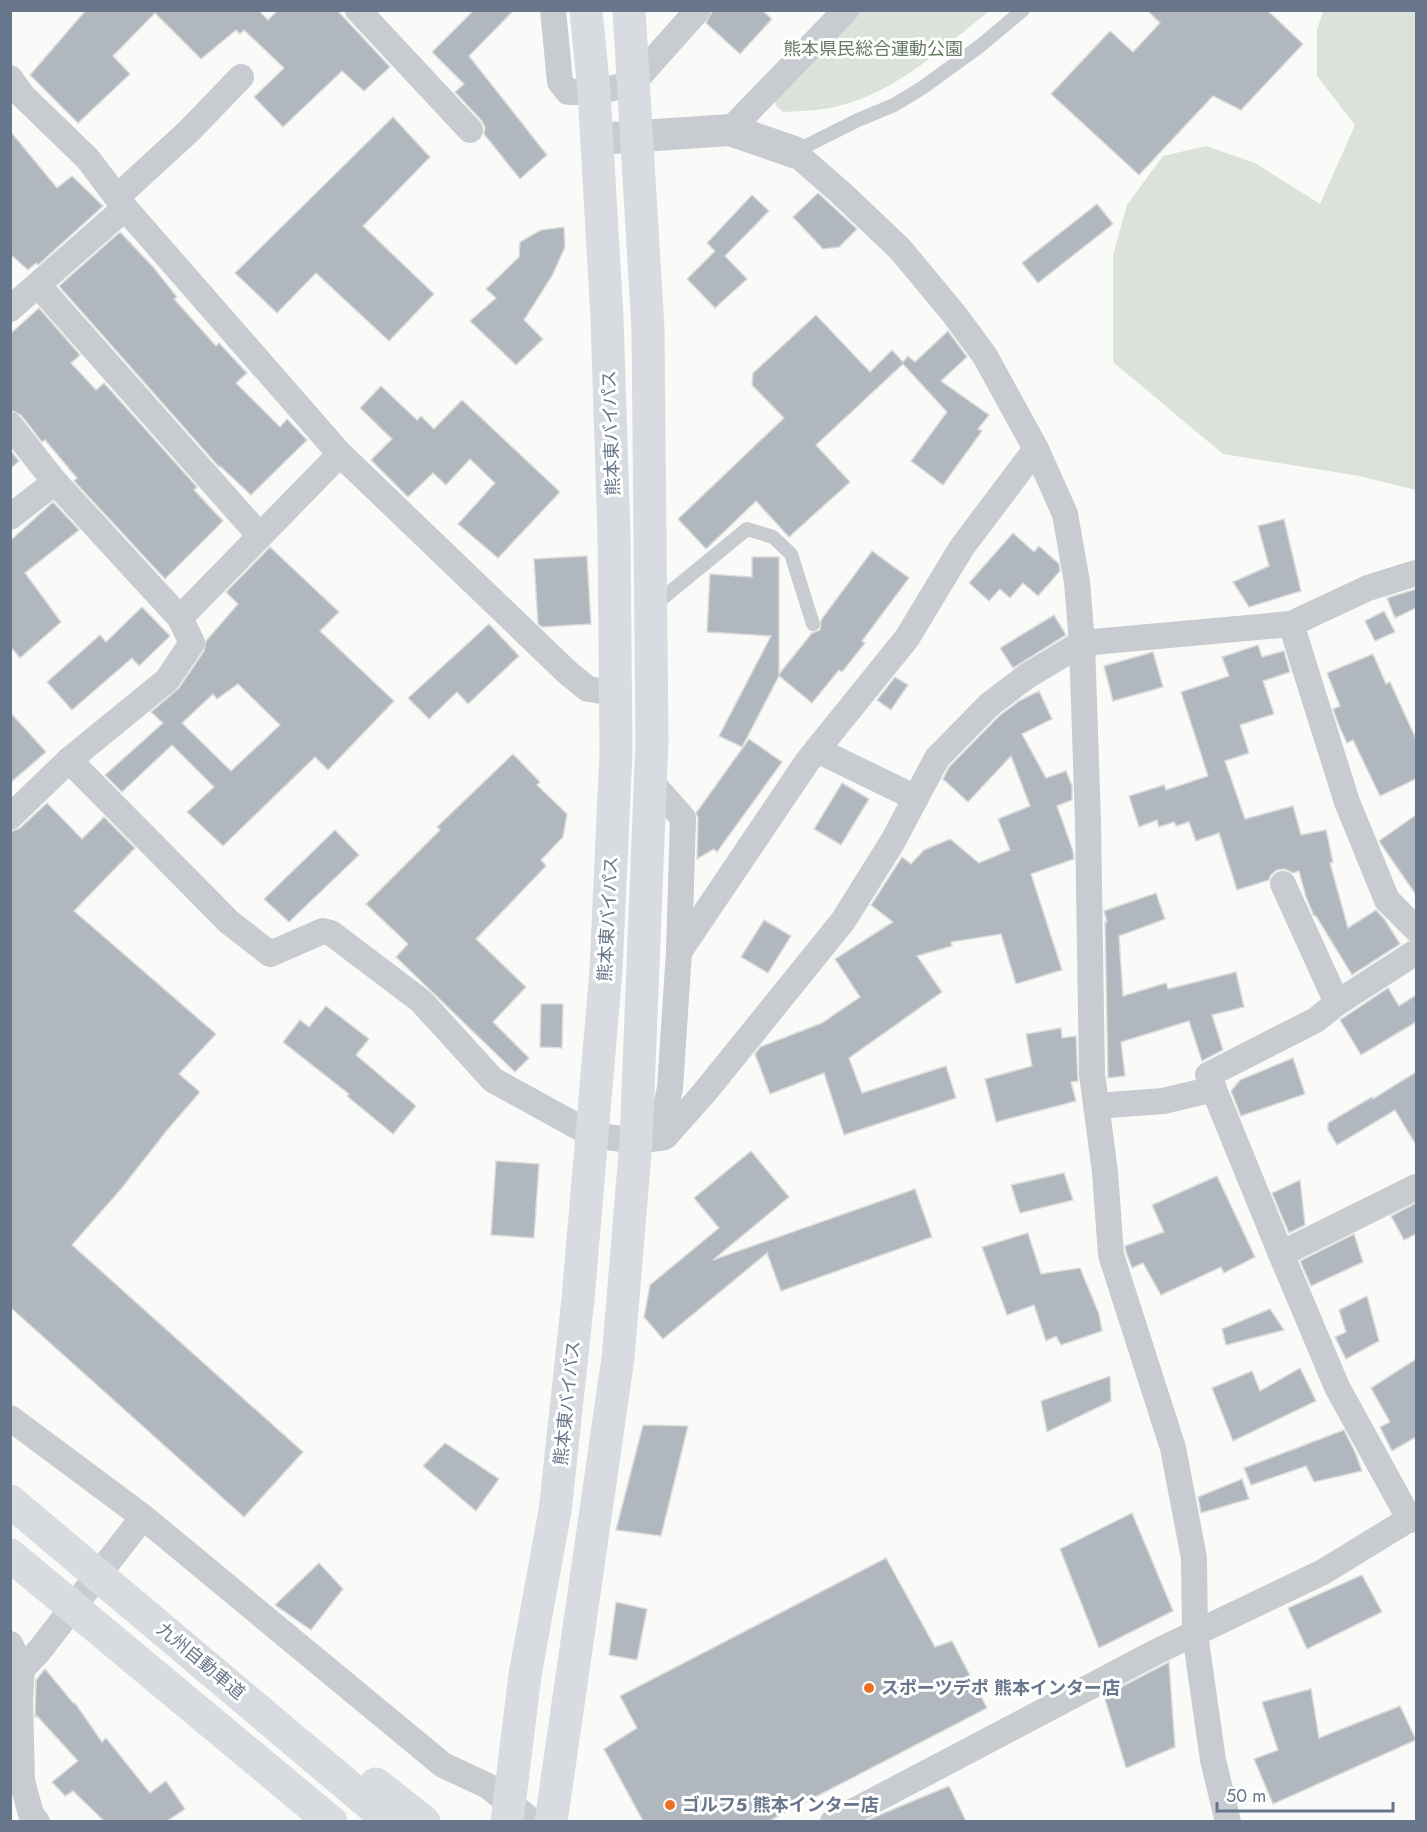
<svg xmlns="http://www.w3.org/2000/svg" width="1427" height="1832" font-family="Jost,'Noto Sans JP',sans-serif">
  <style>
    .green { fill: #dbe2d9 }
    .building { fill: #b0b7bf; stroke: #dcdcda; stroke-width: 1.5; fill-rule: evenodd }
    .lines { fill: none; stroke-linecap: round; stroke-linejoin: round }
    .service { stroke: #c8cbcf; stroke-width: 14 }
    .minor { stroke: #c8cbcf; stroke-width: 26 }
    .tertiary { stroke: #c8cbcf; stroke-width: 32 }
    .trunk { stroke: #d8dbe0; stroke-width: 33 }
    .motorway { stroke: #d8dbe0; stroke-width: 33 }
    .poi-dot { fill: #ec6f26; stroke: #fff; stroke-width: 2 }
    .labels { text-anchor: middle; stroke-width: 6; stroke-linejoin: round; paint-order: stroke }
    .park-label { font-size: 18px; fill: #657b63; stroke: #fff }
    .street-label { font-size: 18px; fill: #67768a; stroke: #fff }
    .poi-label { font-size: 18px; font-weight: bold; fill: #67768a; stroke: #fff; text-anchor: start }
  </style>
  <rect width="100%" height="100%" fill="#fafaf8"/>
  <g class="green">
    <path d="M855,11H989C940,50 889,99 824,109C811,111 796,111 783,112L776,106L774,98Z"/>
    <polygon points="1323,11 1416,11 1416,490 1359,476 1223,454 1113,362 1113,255 1127,205 1163,156 1206,146 1255,163 1320,204 1355,125 1317,76 1317,30"/>
  </g>
  <g class="building">
    <polygon points="86,10 263,10 261,13 268,20 278,10 337,10 390,67 364,91 342,71 283,127 254,97 284,68 244,30 240,34 236,30 201,59 155,13 113,56 130,74 78,123 30,75"/>
    <polygon points="474,10 514,10 469,56 547,155 520,179 484,134 485,127 481,120 455,92 464,84 432,52"/>
    <polygon points="713,10 762,10 772,19 740,54 706,23"/>
    <polygon points="1147,10 1267,10 1303,44 1241,110 1213,96 1139,175 1051,94 1110,31 1133,52 1160,23"/>
    <polygon points="393,117 430,157 363,226 434,294 389,341 316,273 277,313 235,273"/>
    <polygon points="10,131 57,188 72,176 103,206 38,265 36,263 28,270 10,254"/>
    <polygon points="818,193 857,229 839,247 823,249 793,217"/>
    <polygon points="752,195 769,211 725,256 747,279 715,308 687,279 715,251 707,243"/>
    <polygon points="1097,204 1113,224 1038,283 1022,263"/>
    <polygon points="564,227 565,247 552,276 524,320 543,339 516,365 470,321 496,298 486,289 519,257 520,242 541,230"/>
    <polygon points="120,232 154,268 177,297 174,299 216,346 219,343 247,373 236,383 280,427 287,419 307,440 251,495 220,466 219,467 59,286"/>
    <polygon points="39,308 80,355 71,363 96,390 104,383 197,487 194,490 223,521 165,579 74,481 77,478 45,440 42,442 21,415 10,410 10,334"/>
    <polygon points="816,315 870,372 892,350 903,362 908,356 915,362 948,331 967,357 941,381 989,415 978,429 982,431 943,485 911,461 947,412 903,364 816,445 850,482 789,537 756,501 706,549 678,519 784,418 752,385 753,373"/>
    <polygon points="381,386 417,420 421,416 434,429 462,400 560,492 498,558 458,524 495,483 470,459 446,485 433,473 408,497 371,460 392,439 360,408"/>
    <polygon points="10,450 19,461 10,469"/>
    <polygon points="53,502 79,530 25,573 61,622 20,658 10,646 10,541"/>
    <polygon points="1284,519 1301,591 1249,607 1233,582 1269,566 1258,526"/>
    <polygon points="1013,533 1034,552 1039,546 1059,564 1060,571 1038,596 1023,583 1010,598 1000,589 989,601 969,583"/>
    <path d="M270,547L339,612L320,631L394,701L328,770L315,757L223,846L187,812L214,787L172,745L122,792L105,775L163,723L151,712L179,688L204,651L206,641L238,604L226,592ZM238,684L280,725L231,771L182,723L213,694L217,699Z"/>
    <polygon points="872,551 909,578 862,641 865,643 842,672 839,670 812,703 779,676 742,747 719,736 771,636 707,632 710,574 752,577 752,557 779,557 779,674 812,633 820,630 821,620"/>
    <polygon points="587,556 591,624 542,627 538,624 534,559"/>
    <polygon points="1416,589 1416,608 1395,618 1387,598"/>
    <polygon points="142,607 170,636 139,666 132,658 72,710 47,682 100,635 106,642"/>
    <polygon points="1384,611 1395,632 1375,641 1365,621"/>
    <polygon points="1054,615 1066,635 1013,668 1000,648"/>
    <polygon points="489,624 519,656 468,704 457,692 429,719 408,698"/>
    <polygon points="1258,645 1262,657 1284,651 1290,672 1263,681 1274,714 1240,725 1249,753 1225,761 1245,819 1293,806 1301,835 1326,830 1333,862 1330,863 1348,928 1376,910 1385,920 1400,944 1352,975 1316,916 1314,916 1306,897 1299,871 1293,873 1285,869 1277,870 1271,875 1269,880 1237,890 1219,833 1196,841 1189,822 1176,826 1174,822 1159,827 1157,820 1139,827 1129,796 1164,785 1166,790 1208,776 1181,692 1229,676 1222,657"/>
    <polygon points="1153,652 1163,687 1113,701 1104,666"/>
    <polygon points="1373,654 1386,684 1390,682 1416,739 1416,779 1380,796 1353,740 1347,743 1339,726 1333,709 1340,706 1327,673"/>
    <polygon points="895,677 908,685 891,710 877,700"/>
    <polygon points="1039,691 1052,719 1022,734 1046,778 1066,771 1072,786 1072,800 1057,806 1073,851 1074,859 1031,874 1062,970 1016,984 1001,934 951,942 952,946 917,956 942,992 849,1058 862,1093 946,1066 956,1098 844,1135 824,1073 770,1094 755,1054 760,1047 822,1023 860,997 835,959 893,922 871,905 902,857 911,864 924,850 950,839 979,863 1010,850 998,819 1030,806 1011,756 968,802 943,779 949,767 999,716 1019,701"/>
    <polygon points="10,712 46,752 10,783"/>
    <polygon points="749,739 782,762 717,852 714,849 697,859 698,818 696,813"/>
    <polygon points="513,754 540,782 537,785 567,814 563,837 541,860 546,866 476,939 526,987 493,1022 529,1058 515,1072 396,957 408,944 366,904 440,830 437,827"/>
    <polygon points="842,783 869,799 841,845 814,829"/>
    <polygon points="47,803 82,839 104,817 135,848 74,911 216,1034 179,1074 200,1092 168,1129 121,1189 72,1245 303,1452 244,1517 10,1307 10,832 20,828"/>
    <polygon points="1416,815 1416,895 1379,841"/>
    <polygon points="335,830 359,855 289,922 264,899"/>
    <polygon points="1156,893 1165,919 1119,936 1123,996 1166,983 1168,989 1236,972 1244,1007 1212,1015 1223,1050 1202,1061 1189,1021 1121,1042 1125,1076 1108,1078 1105,922 1107,922 1104,911"/>
    <polygon points="764,920 791,936 768,973 741,957"/>
    <polygon points="1388,988 1399,1006 1416,995 1416,1022 1361,1055 1340,1020"/>
    <polygon points="541,1004 563,1004 562,1048 540,1047"/>
    <polygon points="326,1006 369,1039 356,1055 416,1106 393,1134 347,1096 349,1094 283,1042 300,1020 309,1027"/>
    <polygon points="1061,1028 1062,1038 1076,1036 1078,1081 1071,1082 1076,1101 996,1122 985,1079 1032,1066 1026,1034"/>
    <polygon points="1293,1058 1305,1094 1241,1116 1231,1091 1240,1080"/>
    <polygon points="1416,1072 1416,1145 1395,1110 1337,1145 1328,1130 1328,1123 1372,1097 1373,1099"/>
    <polygon points="751,1151 789,1197 713,1260 915,1189 932,1237 781,1291 767,1253 663,1339 644,1317 650,1285 719,1228 694,1198"/>
    <polygon points="496,1161 539,1164 534,1238 491,1235"/>
    <polygon points="1064,1173 1073,1200 1020,1213 1011,1185"/>
    <polygon points="1217,1176 1255,1257 1224,1273 1221,1267 1161,1295 1143,1263 1132,1268 1126,1252 1125,1246 1164,1232 1152,1205"/>
    <polygon points="1300,1180 1305,1225 1289,1233 1272,1193"/>
    <polygon points="1416,1203 1416,1234 1404,1240 1391,1216"/>
    <polygon points="1028,1233 1041,1274 1080,1268 1099,1314 1102,1331 1061,1345 1056,1336 1046,1341 1034,1305 1007,1315 982,1247"/>
    <polygon points="1354,1234 1363,1262 1311,1286 1300,1261"/>
    <polygon points="1367,1296 1379,1341 1346,1359 1335,1337 1346,1332 1339,1310"/>
    <polygon points="1270,1309 1284,1330 1226,1345 1222,1329"/>
    <polygon points="1416,1359 1416,1437 1392,1451 1380,1427 1390,1422 1371,1388"/>
    <polygon points="1300,1368 1316,1401 1233,1441 1212,1388 1252,1371 1260,1391"/>
    <polygon points="1110,1376 1111,1401 1047,1432 1041,1401"/>
    <polygon points="643,1425 688,1426 661,1536 616,1530"/>
    <polygon points="1344,1430 1355,1452 1362,1471 1314,1482 1306,1466 1251,1485 1244,1468"/>
    <polygon points="445,1443 499,1479 476,1511 423,1466"/>
    <polygon points="1242,1479 1249,1499 1201,1513 1198,1497"/>
    <polygon points="1132,1513 1173,1611 1099,1648 1060,1549"/>
    <polygon points="886,1558 935,1647 952,1641 987,1708 769,1821 643,1821 604,1749 637,1728 620,1696"/>
    <polygon points="319,1563 343,1589 311,1630 275,1605"/>
    <polygon points="1362,1575 1382,1612 1307,1649 1288,1608"/>
    <polygon points="616,1602 647,1609 637,1660 609,1655"/>
    <polygon points="1169,1662 1175,1747 1126,1768 1104,1696"/>
    <polygon points="45,1669 74,1704 75,1703 102,1742 106,1738 150,1793 166,1781 185,1809 167,1821 104,1821 73,1791 65,1796 52,1782 78,1761 37,1716 35,1717 36,1680"/>
    <polygon points="1311,1689 1319,1738 1400,1706 1416,1740 1273,1804 1254,1759 1278,1750 1262,1702"/>
    <polygon points="949,1786 966,1821 866,1821 877,1816"/>
  </g>
  <g class="lines">
    <g class="service">
      <polyline points="794,152 858,120 894,105 922,88 980,46 1023,10"/>
      <polyline points="653,606 747,529 773,537 791,554 813,624"/>
    </g>
    <g class="minor">
      <polyline points="358,10 470,130"/>
      <polyline points="553,10 560,82 568,92 594,92 632,84 698,10"/>
      <polyline points="10,78 23,96 88,159 125,208 340,454 568,673 588,689 616,693"/>
      <polyline points="730,130 846,10"/>
      <polyline points="794,152 841,193 900,249 954,314 985,356 1036,449 1065,514 1077,582 1082,643 1088,822 1092,1074 1105,1172 1111,1255 1173,1448 1194,1558 1195,1634 1213,1760 1228,1822"/>
      <polyline points="117,197 189,131 241,77"/>
      <polyline points="38,285 260,536"/>
      <polyline points="10,309 125,208"/>
      <polyline points="10,425 55,482 180,618 192,643 167,680 69,760 10,817"/>
      <polyline points="10,517 55,482"/>
      <polyline points="180,618 340,454"/>
      <polyline points="1291,624 1347,802 1387,900 1416,929"/>
      <polyline points="817,750 916,798"/>
      <polyline points="69,760 229,922 270,954 323,931 331,933 421,1001 493,1080 593,1135 636,1141 665,1137 704,1093 843,921 893,841 937,758 989,705 1027,676 1082,643 1291,624 1368,588 1416,573"/>
      <polyline points="651,782 683,818 679,952"/>
      <polyline points="1283,884 1337,1003"/>
      <polyline points="1096,1106 1163,1101 1214,1089"/>
      <polyline points="659,1138 670,1088 679,952 807,762 907,638 962,547 1036,449"/>
      <polyline points="1281,1254 1208,1075 1316,1020 1337,1003 1416,952"/>
      <polyline points="10,1418 143,1517 443,1765 488,1786 533,1822"/>
      <polyline points="1410,1520 1337,1387 1281,1254 1416,1187"/>
      <polyline points="10,1644 22,1669 20,1700 22,1781 31,1814 37,1822"/>
      <polyline points="22,1669 39,1651 143,1517"/>
      <polyline points="833,1822 1156,1652 1323,1572 1416,1515"/>
    </g>
    <polyline class="tertiary" points="597,139 730,130 794,152"/>
    <g class="trunk">
      <polyline points="507,1822 525,1675 555,1511 578,1299 606,970 616,752 614,536 607,318 594,92 586,10"/>
      <polyline points="551,1822 618,1358 636,1141 652,740 648,329 629,10"/>
    </g>
    <g class="motorway">
      <polyline points="10,1501 391,1822"/>
      <polyline points="10,1555 331,1822"/>
      <polyline points="376,1784 424,1822"/>
    </g>
  </g>
  <g class="poi-dot">
    <circle cx="869" cy="1688" r="6"/>
    <circle cx="670" cy="1805" r="6"/>
  </g>
  <g class="labels">
    <g class="park-label">
      <text x="873" y="55">熊本県民総合運動公園</text>
    </g>
    <g class="street-label">
      <text transform="translate(611 433) rotate(-92)" y="6">熊本東バイパス</text>
      <text transform="translate(608 919) rotate(-87)" y="6">熊本東バイパス</text>
      <text transform="translate(567 1403) rotate(-84)" y="6">熊本東バイパス</text>
      <text transform="translate(201 1661) rotate(40)" y="6">九州自動車道</text>
    </g>
    <g class="poi-label">
      <text x="881" y="1694">スポーツデポ 熊本インター店</text>
      <text x="682" y="1811">ゴルフ５ 熊本インター店</text>
    </g>
  </g>
  <rect width="1427" height="1832" fill="none" stroke="#67768a" stroke-width="24"/>
  <path d="M1217 1802v9h176v-9" fill="none" stroke="#67768a" stroke-width="3"/>
  <text x="1226" y="1802" font-size="18" fill="#67768a" stroke="#ffffff" stroke-width="4.5" paint-order="stroke">50 m</text>
</svg>
